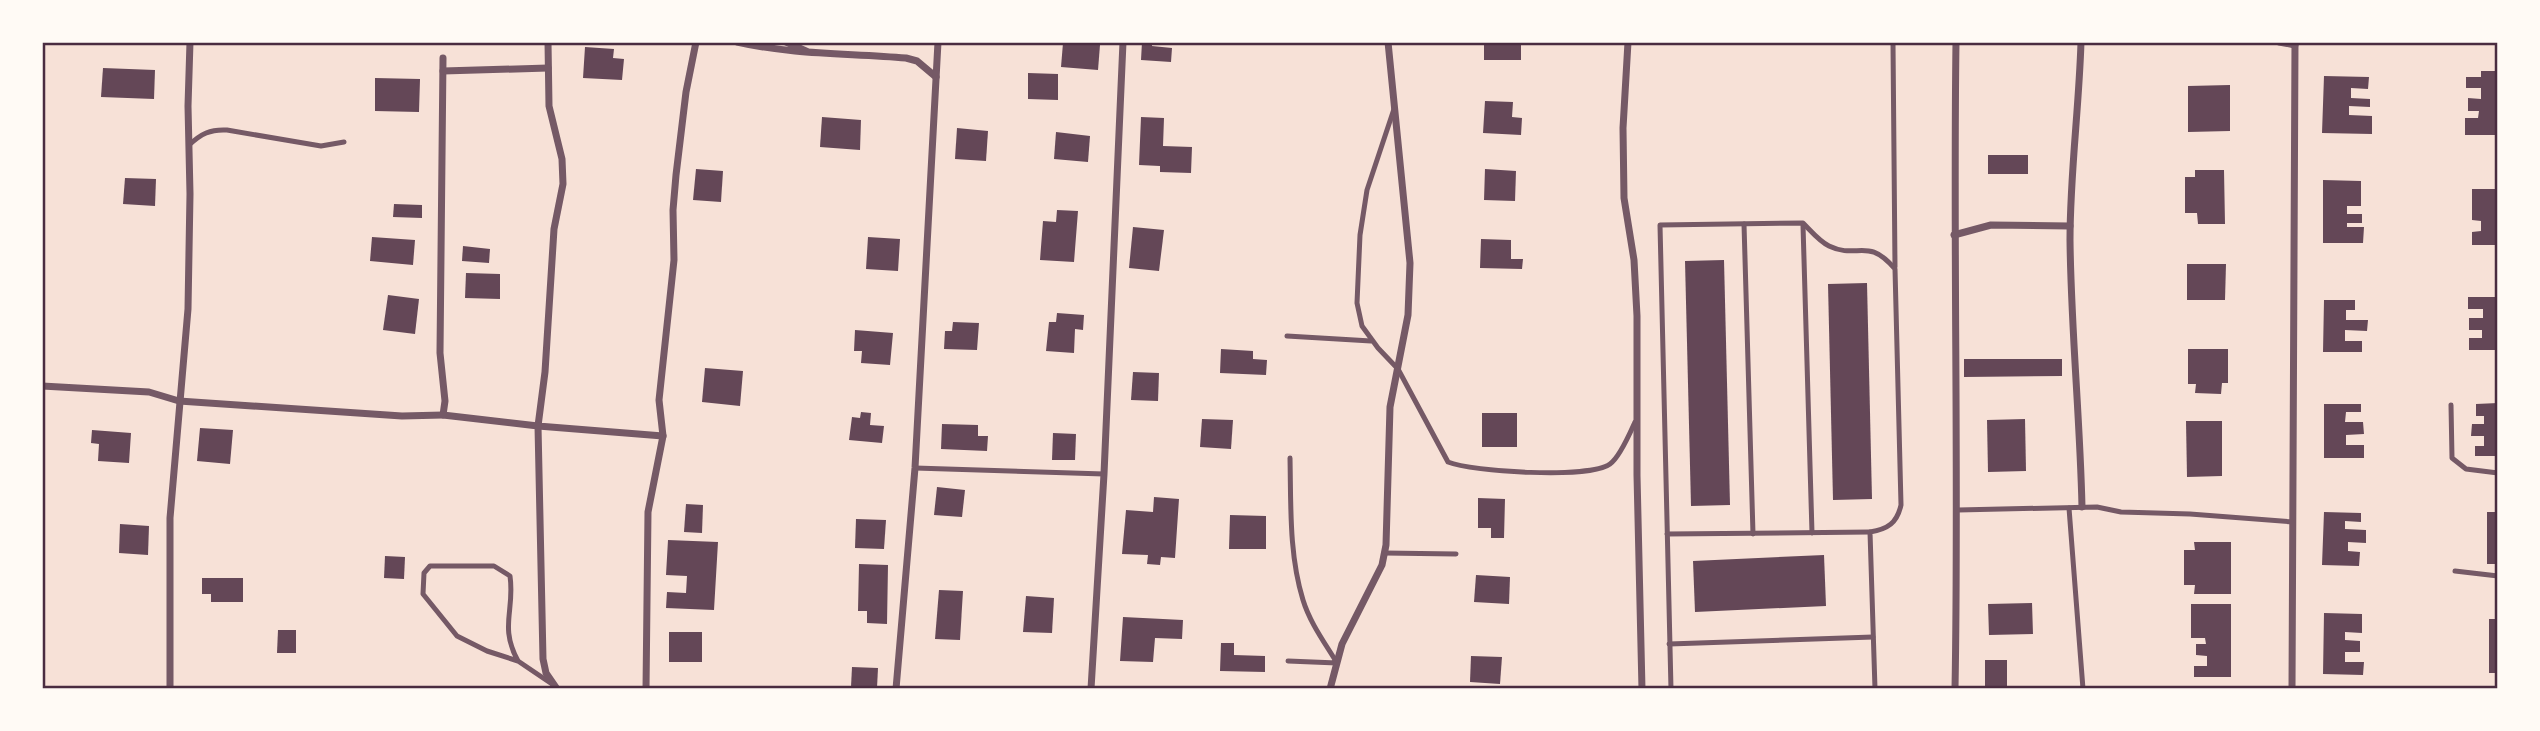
<svg xmlns="http://www.w3.org/2000/svg" width="2540" height="731" font-family="Rubik,sans-serif">
  <style>
    .building { fill: #644757 }
    .lines { fill: none; stroke-linecap: round; stroke-linejoin: round }
    .service { stroke: #755966; stroke-width: 5 }
    .minor { stroke: #755966; stroke-width: 7 }
    .neatline { fill: none; stroke: #4a2c40; stroke-width: 2.5 }
  </style>
  <rect width="100%" height="100%" fill="#f7e1d7"/>
  <g class="building">
    <polygon points="1142,42 1152,42 1152,46 1172,48 1171,62 1141,60"/>
    <rect x="1484" y="42" width="37" height="18"/>
    <polygon points="1063,43 1100,45 1098,70 1061,67"/>
    <polygon points="585,47 614,49 613,58 624,59 622,80 583,78"/>
    <polygon points="103,68 155,70 154,99 101,97"/>
    <polygon points="2481,71 2498,71 2498,135 2465,135 2465,118 2478,118 2479,111 2468,111 2468,98 2481,99 2481,88 2466,88 2466,77 2481,77"/>
    <polygon points="1028,73 1058,74 1058,100 1028,99"/>
    <polygon points="2324,76 2369,77 2368,89 2351,88 2351,98 2370,99 2370,107 2349,106 2349,115 2372,116 2372,134 2322,133"/>
    <polygon points="375,78 420,79 419,112 375,111"/>
    <polygon points="2230,85 2230,131 2188,132 2188,86"/>
    <polygon points="1485,101 1513,102 1512,117 1522,118 1521,135 1483,133"/>
    <polygon points="822,117 861,120 860,150 820,147"/>
    <polygon points="1141,117 1164,118 1163,146 1192,147 1191,173 1160,172 1160,166 1139,165"/>
    <polygon points="957,128 988,131 986,161 955,159"/>
    <polygon points="1056,132 1090,136 1088,162 1054,159"/>
    <rect x="1988" y="155" width="40" height="19"/>
    <polygon points="696,169 723,171 721,202 693,200"/>
    <polygon points="1485,169 1516,171 1515,201 1484,200"/>
    <polygon points="2195,170 2224,170 2225,224 2198,224 2197,213 2185,213 2185,177 2195,177"/>
    <polygon points="125,178 156,179 155,206 123,204"/>
    <polygon points="2323,180 2361,181 2361,206 2347,206 2347,214 2362,214 2362,223 2347,223 2347,227 2364,227 2363,243 2323,243"/>
    <polygon points="2472,189 2498,189 2498,245 2472,245 2472,232 2481,231 2481,221 2472,220"/>
    <polygon points="394,204 422,205 422,218 393,217"/>
    <polygon points="1057,210 1078,211 1074,262 1040,260 1043,221 1056,222"/>
    <polygon points="1133,227 1164,230 1159,271 1129,268"/>
    <polygon points="372,237 415,240 413,265 370,261"/>
    <polygon points="868,237 900,239 898,271 866,269"/>
    <polygon points="1481,239 1511,240 1511,259 1523,259 1522,269 1480,268"/>
    <polygon points="463,246 490,249 489,263 462,261"/>
    <polygon points="1724,260 1730,505 1691,506 1685,261"/>
    <polygon points="2187,264 2226,264 2225,300 2187,300"/>
    <polygon points="466,273 500,274 500,299 465,298"/>
    <polygon points="1867,283 1872,499 1833,500 1828,284"/>
    <polygon points="388,295 419,299 415,334 383,330"/>
    <polygon points="2468,297 2498,297 2498,350 2469,350 2469,338 2482,338 2482,330 2469,330 2469,318 2483,318 2483,309 2468,309"/>
    <polygon points="2324,300 2355,300 2355,310 2346,310 2346,320 2368,320 2367,331 2345,330 2345,341 2362,341 2362,352 2323,352"/>
    <polygon points="1057,313 1084,315 1083,330 1075,329 1074,353 1046,351 1049,322 1056,322"/>
    <polygon points="953,322 979,323 977,350 944,349 945,331 952,331"/>
    <polygon points="855,330 893,333 890,365 861,363 862,351 854,351"/>
    <polygon points="1221,349 1253,351 1253,359 1267,360 1266,375 1220,373"/>
    <polygon points="2188,349 2228,349 2228,383 2222,383 2221,394 2195,393 2196,384 2188,384"/>
    <polygon points="1964,359 2062,359 2062,376 1964,377"/>
    <polygon points="705,368 743,371 740,406 702,402"/>
    <polygon points="1133,372 1159,373 1158,401 1131,400"/>
    <polygon points="2498,403 2498,456 2475,456 2475,446 2484,446 2484,436 2471,436 2472,424 2484,424 2484,416 2476,416 2476,404"/>
    <polygon points="2324,404 2361,404 2361,412 2346,412 2345,422 2363,422 2364,434 2346,435 2346,445 2364,445 2364,458 2324,458"/>
    <polygon points="861,412 871,413 870,425 884,426 882,443 849,440 852,417 860,418"/>
    <rect x="1482" y="413" width="35" height="34"/>
    <polygon points="1202,419 1233,420 1231,449 1200,447"/>
    <polygon points="2025,419 2026,471 1988,472 1987,420"/>
    <polygon points="2186,421 2222,421 2222,476 2187,477"/>
    <polygon points="942,424 978,425 978,436 988,436 987,451 941,449"/>
    <polygon points="200,428 233,430 230,464 197,461"/>
    <polygon points="92,430 131,433 129,463 98,461 99,444 91,443"/>
    <polygon points="1053,433 1076,434 1075,460 1052,460"/>
    <polygon points="937,487 965,490 962,517 934,515"/>
    <polygon points="1154,497 1179,499 1175,558 1161,557 1160,565 1147,564 1148,555 1122,554 1126,510 1153,512"/>
    <polygon points="1478,498 1505,499 1504,538 1491,538 1491,528 1478,528"/>
    <polygon points="686,504 703,505 702,533 684,532"/>
    <polygon points="2324,512 2361,513 2361,522 2345,521 2345,529 2366,530 2366,543 2348,542 2348,551 2360,552 2359,566 2322,565"/>
    <rect x="2487" y="512" width="11" height="52"/>
    <polygon points="1230,515 1266,516 1266,549 1229,549"/>
    <polygon points="856,519 886,520 884,549 855,548"/>
    <polygon points="120,524 149,526 148,555 119,553"/>
    <polygon points="668,540 718,542 714,610 666,608 667,592 686,593 687,576 666,575"/>
    <polygon points="2194,542 2231,542 2231,594 2194,594 2195,585 2184,585 2184,550 2195,550"/>
    <polygon points="1824,555 1826,606 1695,612 1693,561"/>
    <polygon points="385,556 405,557 404,579 384,578"/>
    <polygon points="859,564 888,565 887,624 867,623 867,611 858,611"/>
    <polygon points="1476,575 1510,577 1509,604 1474,602"/>
    <polygon points="202,578 243,578 243,602 211,602 211,594 202,594"/>
    <polygon points="939,590 963,591 960,640 935,639"/>
    <polygon points="1026,596 1054,598 1052,633 1023,632"/>
    <polygon points="2032,603 2033,634 1989,635 1988,604"/>
    <polygon points="2191,604 2231,604 2231,677 2194,677 2194,666 2207,666 2207,656 2196,655 2196,644 2206,644 2205,638 2191,638"/>
    <polygon points="2324,613 2362,614 2362,633 2345,632 2345,640 2360,641 2360,652 2345,652 2345,662 2364,662 2363,675 2323,674"/>
    <polygon points="1123,617 1183,620 1182,639 1155,638 1153,662 1120,661"/>
    <rect x="2489" y="619" width="9" height="54"/>
    <polygon points="278,630 296,630 296,653 277,653"/>
    <rect x="669" y="632" width="33" height="30"/>
    <polygon points="1221,643 1234,643 1234,655 1265,656 1265,672 1220,671"/>
    <polygon points="1471,656 1502,657 1500,684 1470,682"/>
    <polygon points="1985,660 2007,660 2007,686 1985,687"/>
    <polygon points="852,667 878,668 877,688 851,687"/>
  </g>
  <g class="lines">
    <g class="service">
      <polyline points="1893,43 1895,267"/>
      <path d="M1394,109L1367,190L1360,235L1357,303L1362,326L1378,348L1398,369L1448,462C1472,472 1590,479 1610,464C1620,457 1630,433 1635,422"/>
      <path d="M189,145C201,134 210,129 227,130L321,146L344,142"/>
      <polyline points="1744,224 1753,534"/>
      <polyline points="1803,225 1812,533"/>
      <polyline points="1287,336 1371,341"/>
      <polyline points="2451,405 2452,458 2466,469 2498,473"/>
      <polyline points="915,468 1104,474"/>
      <polyline points="2069,508 2083,689"/>
      <polyline points="1958,510 2097,507 2121,512 2190,514 2293,522"/>
      <polyline points="1667,534 1870,532"/>
      <polyline points="1384,553 1456,554"/>
      <polyline points="2455,571 2498,576"/>
      <polyline points="1669,644 1873,637"/>
      <path d="M518,661C499,626 515,611 510,576L494,566H430L424,573L423,594L457,636L487,651L518,661L552,684"/>
      <path d="M1288,661L1337,663C1325,643 1310,623 1303,600C1289,555 1291,505 1290,458"/>
      <path d="M1671,689L1660,225L1803,223C1811,231 1819,241 1829,246C1858,260 1867,236 1895,269L1901,505C1897,523 1888,529 1870,532L1875,689"/>
    </g>
    <g class="minor">
      <polyline points="548,42 549,106 562,159 563,184 554,229 545,372 538,426 663,436"/>
      <path d="M737,42C794,55 849,53 906,58L917,61L936,77"/>
      <polyline points="786,42 806,51"/>
      <polyline points="1628,42 1623,128 1624,198 1634,260 1637,316 1637,475 1642,689"/>
      <path d="M2081,42C2079,108 2070,174 2070,240C2071,329 2080,418 2082,507"/>
      <polyline points="2279,42 2295,45"/>
      <polyline points="443,58 440,353 445,401 443,415 538,426 543,659 546,673 557,689"/>
      <polyline points="443,71 548,68"/>
      <polyline points="1954,235 1991,225 2070,226"/>
      <polyline points="42,386 149,392 179,401 402,416 443,415"/>
      <polyline points="170,689 170,518 188,309 190,194 188,106 190,42"/>
      <polyline points="646,689 648,512 663,436 659,400 674,260 673,210 676,175 686,92 696,42"/>
      <polyline points="896,689 915,468 938,42"/>
      <polyline points="1091,689 1104,474 1123,42"/>
      <polyline points="1330,689 1342,644 1382,565 1386,545 1390,407 1408,315 1410,263 1388,42"/>
      <path d="M1955,689C1959,473 1953,258 1956,42"/>
      <polyline points="2292,689 2295,42"/>
    </g>
  </g>
  <rect width="2540" height="731" fill="none" stroke="#fffaf5" stroke-width="88"/>
  <rect x="44" y="44" width="2452" height="643" class="neatline"/>
</svg>
